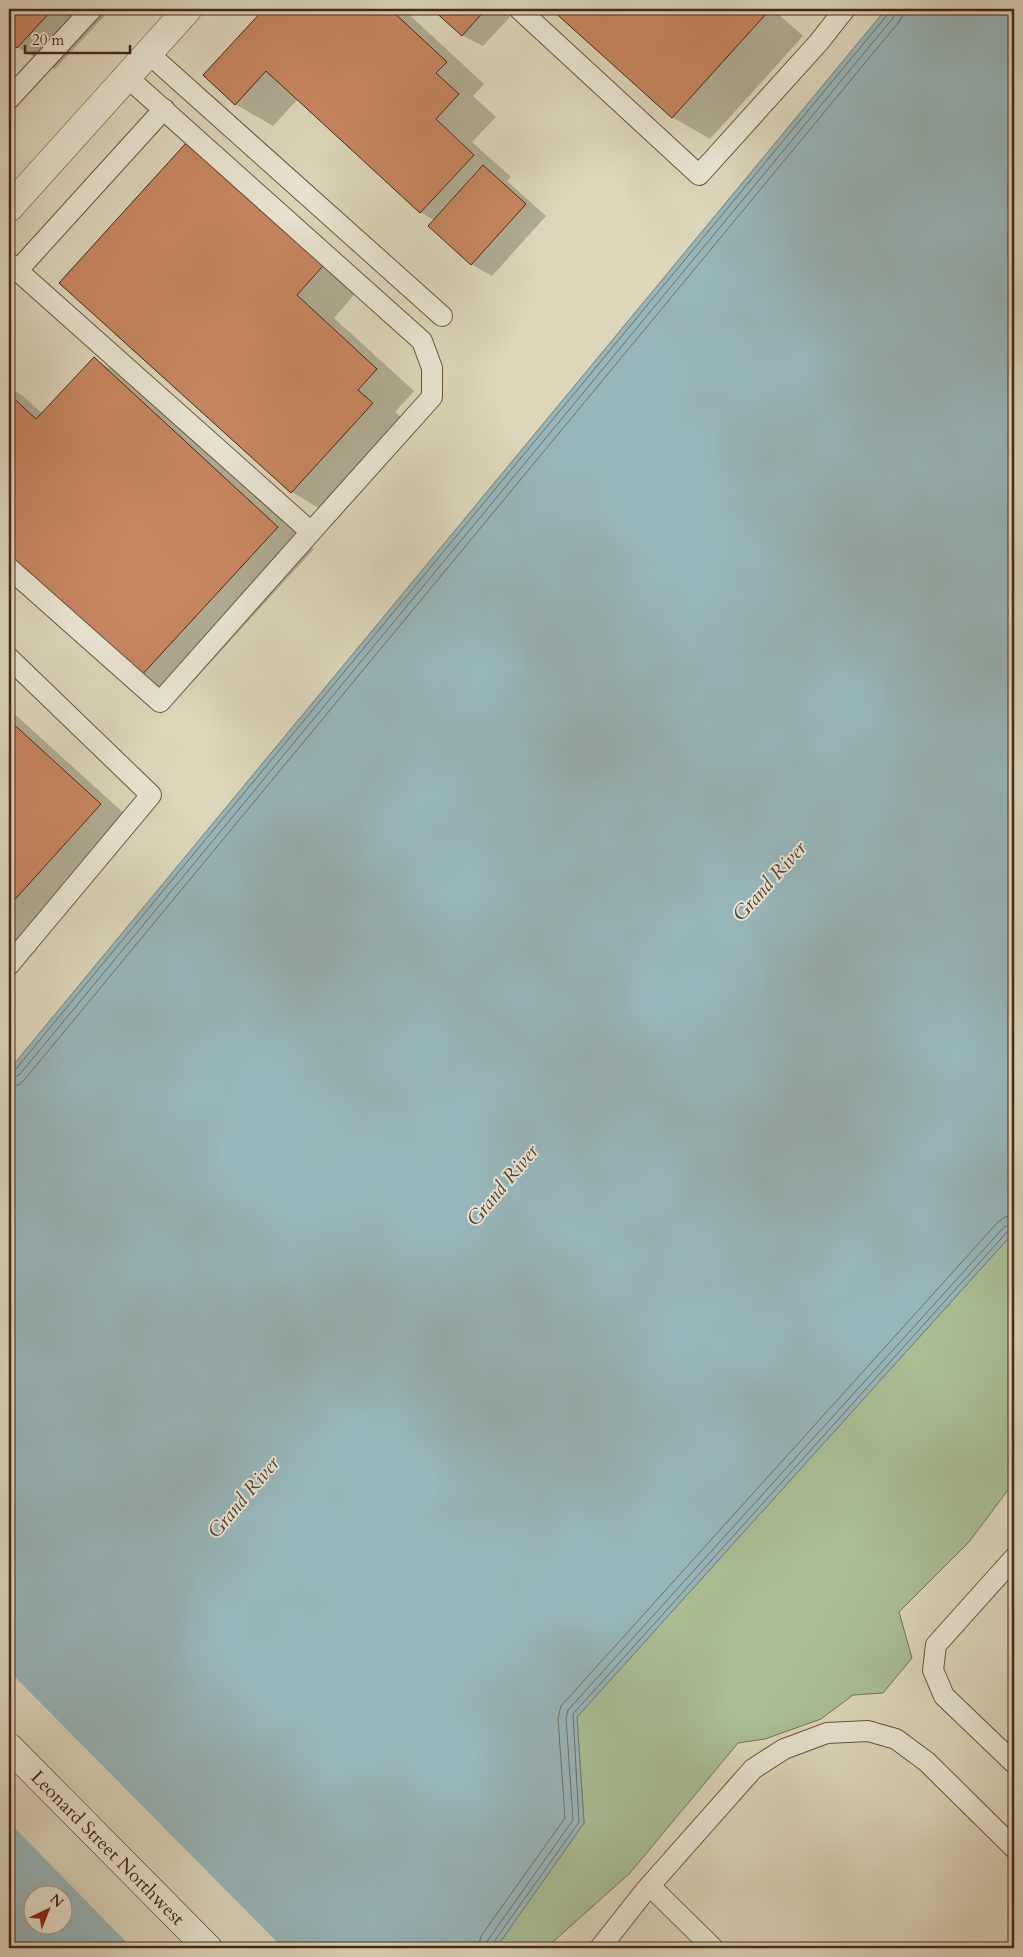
<svg xmlns="http://www.w3.org/2000/svg" width="1023" height="1957" font-family="Cardo,serif">
  <style>
    .green { fill: #aabf95; stroke: #787455 }
    .water { fill: #97b6bb; stroke: #777e79; fill-rule: evenodd }
    .pier { fill: #ddd6ba }
    .shadow { fill: #0003 }
    .lines { fill: none; stroke-linecap: round; stroke-linejoin: round }
    .shore { stroke: #6e7068; stroke-width: 1 }
    .building { fill: #c78661; stroke: #462915 }
    .lane-casing { stroke: #6c543e; stroke-width: 22 }
    .street-casing { stroke: #6c543e; stroke-width: 29 }
    .secondary-casing { stroke: #462915; stroke-width: 29 }
    .lane { stroke: #e9e4d2; stroke-width: 20 }
    .street { stroke: #e9e4d2; stroke-width: 28 }
    .secondary { stroke: #e9e4d2; stroke-width: 28 }
    .labels { text-anchor: middle; stroke-width: 4; stroke-linejoin: round; paint-order: stroke }
    .street-label { font-size: 19px; fill: #462915; stroke: #e9e4d2 }
    .water-label { font-size: 20px; font-style: italic; fill: #564536; stroke: #e9e4d2 }
  </style>
  <rect width="100%" height="100%" fill="#ddd6ba"/>
  <filter id="stains"><feTurbulence type="fractalNoise" baseFrequency=".004" numOctaves="4"/><feColorMatrix values="0 0 0 0 .2 0 0 0 0 .09 0 0 0 0 .02 0 0 0 .5 -.17"/></filter>
  <radialGradient id="worn" r=".72"><stop offset=".6" stop-color="#630" stop-opacity="0"/><stop offset="1" stop-color="#630" stop-opacity=".3"/></radialGradient>
  <polygon class="green" points="1014,1232 1014,1482 969,1542 899,1612 912,1658 883,1693 853,1695 821,1719 765,1739 738,1743 630,1873 546,1948 496,1948 584,1823 577,1717"/>
  <path class="water" d="M886,9H1014V1232L577,1717L584,1823L496,1948H9V1070ZM32,1894H62V1924H32Z"/>
  <polygon class="pier" points="9,1671 283,1948 132,1948 9,1822"/>
  <g class="shadow">
    <polygon points="9,9 111,9 55,69 17,47 9,39"/>
    <polygon points="266,9 403,9 484,84 473,96 496,117 472,142 511,177 507,181 546,216 492,276 471,264 434,220 420,212 298,99 273,126 235,104 204,75"/>
    <polygon points="434,9 501,9 510,17 483,46 462,35"/>
    <polygon points="553,9 780,9 776,12 803,36 710,139 672,117"/>
    <polygon points="187,143 360,288 334,318 414,391 395,412 410,425 329,514 292,492"/>
    <polygon points="94,359 131,381 314,549 178,698 140,676 9,555 9,387 23,396 43,414"/>
    <polygon points="9,709 138,826 20,956 9,950"/>
  </g>
  <g class="lines">
    <g class="shore">
      <polyline points="9,1073 15,1070 888,14 889,9"/>
      <polyline points="9,1079 14,1078 20,1074 893,18 896,9"/>
      <polyline points="9,1086 19,1085 25,1079 898,23 902,17 903,9"/>
      <polyline points="478,1948 481,1936 565,1818 558,1718 561,1706 998,1222 1005,1217 1014,1215"/>
      <polyline points="486,1948 488,1940 573,1820 566,1718 568,1710 1004,1227 1014,1223"/>
      <polyline points="492,1948 493,1943 579,1822 573,1714 1008,1231 1014,1229"/>
    </g>
  </g>
  <g class="building">
    <polygon points="9,9 53,9 17,48 9,41"/>
    <polygon points="264,9 390,9 447,62 436,73 459,94 436,119 474,155 420,213 266,71 235,105 203,75"/>
    <polygon points="432,9 486,9 462,36"/>
    <polygon points="551,9 761,9 766,14 672,118"/>
    <polygon points="187,142 323,266 297,295 377,369 358,390 373,403 291,493 59,283"/>
    <polygon points="483,165 526,204 471,265 428,226"/>
    <polygon points="94,357 278,527 140,677 9,557 9,394 36,419"/>
    <polygon points="9,720 101,804 9,906"/>
  </g>
  <g class="lines">
    <g class="lane-casing">
      <g id="lane">
        <polyline points="519,9 699,175 819,42 845,9"/>
        <polyline points="148,53 442,316"/>
        <polyline points="127,77 422,341 432,368 432,397 311,532"/>
        <polyline points="9,99 92,9"/>
        <polyline points="9,263 311,532 160,702 9,568"/>
        <polyline points="17,271 164,109"/>
        <polyline points="9,658 151,795 9,965"/>
        <polyline points="1014,1558 936,1645 933,1670 944,1696 1014,1763"/>
        <polyline points="650,1886 713,1948"/>
        <polyline points="600,1948 645,1891 753,1769 784,1749 827,1733 868,1731 896,1739 927,1762 1014,1848"/>
      </g>
    </g>
    <g class="street-casing">
      <polyline id="street" points="9,208 188,9"/>
    </g>
    <g class="secondary-casing">
      <g id="secondary">
        <path id="s1" d="M9,1747L208,1948"/>
      </g>
    </g>
    <use href="#lane" class="lane"/>
    <use href="#street" class="street"/>
    <use href="#secondary" class="secondary"/>
  </g>
  <g class="labels">
    <g class="street-label">
      <text dy="7" stroke="none"><textPath href="#s1" startOffset="141">Leonard Street Northwest</textPath></text>
    </g>
    <g class="water-label">
      <text transform="translate(769 881) rotate(-48)" y="7">Grand River</text>
      <text transform="translate(502 1185) rotate(-50)" y="7">Grand River</text>
      <text transform="translate(243 1497) rotate(-50)" y="7">Grand River</text>
    </g>
  </g>
  <rect width="1023" height="1957" fill="none" stroke="#ddd6ba" stroke-width="30"/>
  <rect x="10" y="10" width="1003" height="1937" fill="none" stroke="#462915" stroke-width="2.5"/>
  <rect x="15" y="15" width="993" height="1927" fill="none" stroke="#462915"/>
  <g transform="translate(48 1910) rotate(43)"><circle r="24" fill="#e9e4d2" stroke="#a89986"/>
  <path d="M0-4L9 19L0 12L-9 19Z" fill="#8f2418"/>
  <text y="-8" font-size="14" font-weight="bold" text-anchor="middle" fill="#462915">N</text>
  </g>
  <path d="M25 45v8h105v-8" fill="none" stroke="#462915" stroke-width="2.5"/>
  <text x="32" y="45" font-size="15" fill="#462915" stroke="#e9e4d2" stroke-width="4" paint-order="stroke">20 m</text>
  <rect width="100%" height="100%" filter="url(#stains)"/>
  <rect width="100%" height="100%" fill="url(#worn)"/>
</svg>
